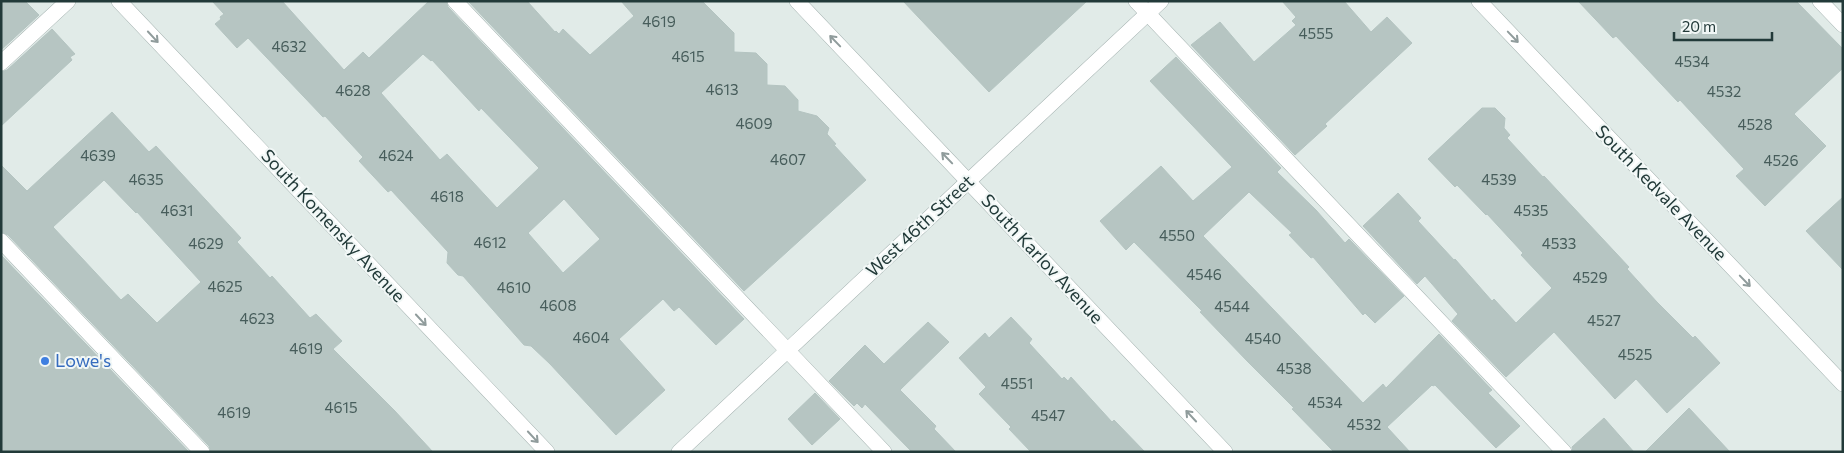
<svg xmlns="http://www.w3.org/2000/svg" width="1844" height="453" font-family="Commissioner,sans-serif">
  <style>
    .building { fill: #b6c5c2; stroke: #b4c4c1; fill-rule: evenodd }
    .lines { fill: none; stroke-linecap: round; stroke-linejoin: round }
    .service-casing { stroke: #a4b2b0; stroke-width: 16 }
    .minor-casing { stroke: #a4b2b0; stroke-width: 16 }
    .service { stroke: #fff; stroke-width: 15 }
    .minor { stroke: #fff; stroke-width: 15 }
    .oneway { stroke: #909c9c }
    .shop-dot { fill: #3f7fe0; stroke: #f1f7f6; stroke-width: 2 }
    .labels { text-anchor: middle; stroke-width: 4; stroke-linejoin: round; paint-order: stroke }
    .number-label { font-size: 15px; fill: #475d5b }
    .street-label { font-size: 18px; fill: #223a39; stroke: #f1f7f6 }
    .shop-label { font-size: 18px; fill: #366cbe; stroke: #f1f7f6; text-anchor: start }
  </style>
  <rect width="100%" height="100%" fill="#e1ebe8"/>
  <g class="building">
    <polygon points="1,1 25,1 39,15 1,50"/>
    <path d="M212,1H282L344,70L363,52L369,58L429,1H446L448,7L744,319L716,345L679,307L674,311L663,299L619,339L665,390L616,435L550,364L531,346L524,345L463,276L458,275L447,263L448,252L391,190L388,192L359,161L363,157L325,116L323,117L248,38L237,48L215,24L221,19L220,17L224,14ZM423,54L431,61L432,60L479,111L481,108L539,168L497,208L447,154L440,160L381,93ZM564,199L600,239L563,273L528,233Z"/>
    <polygon points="468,1 527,1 555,32 556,31 559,34 563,29 590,55 634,16 621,1 702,1 734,33 734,52 756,53 767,64 767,85 785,86 798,100 798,111 817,116 829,128 827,134 836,144 834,145 866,180 744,291"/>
    <polygon points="903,1 1087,1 989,92"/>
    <polygon points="1282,1 1344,1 1371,32 1387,17 1412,43 1325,124 1327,126 1295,155 1191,45 1220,22 1254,62 1296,25 1292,21 1296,17"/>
    <polygon points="1578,1 1796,1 1843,49 1843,68 1794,114 1826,146 1765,206 1736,176 1744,169 1680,100 1678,102 1616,36 1613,38"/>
    <polygon points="52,29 75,54 70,57 72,60 1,126 1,72 7,70"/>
    <polygon points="1176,57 1281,168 1277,172 1316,210 1345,243 1349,239 1404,296 1375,323 1365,313 1363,315 1313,257 1311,258 1289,235 1292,233 1249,192 1203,236 1363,403 1383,384 1386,388 1439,334 1492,390 1488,393 1520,426 1496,448 1435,385 1433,386 1432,385 1387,427 1410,452 1334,452 1292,409 1294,408 1248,362 1200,312 1202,311 1134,242 1126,250 1100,221 1161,166 1193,201 1232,167 1150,81"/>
    <polygon points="1482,108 1495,108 1505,118 1504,128 1510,135 1507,138 1543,177 1544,176 1629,267 1627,269 1657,302 1693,338 1695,336 1720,363 1667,413 1636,379 1615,399 1554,332 1506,377 1452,321 1458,314 1425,276 1417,284 1363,226 1398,193 1421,218 1418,221 1454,260 1455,259 1492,301 1494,299 1516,323 1552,288 1521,255 1523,253 1487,214 1486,215 1457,185 1455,187 1428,159"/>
    <path d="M112,112L149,152L156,146L241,238L237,242L270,278L272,276L310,318L316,314L342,341L333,349L394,410L433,452H211L209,446L8,235L1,232V165L27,191ZM104,180L136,213L137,212L201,282L157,323L128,294L121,300L53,227Z"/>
    <polygon points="1843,197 1843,270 1806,231"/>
    <polygon points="1,255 189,452 1,452"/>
    <polygon points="1011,317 1032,339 1029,343 1062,379 1064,377 1068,381 1071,377 1112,422 1114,420 1145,452 1031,452 1009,429 1011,427 979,394 986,387 959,358 985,333 989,338"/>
    <polygon points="928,322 949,342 900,390 936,426 934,429 956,452 912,452 865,404 862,408 857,403 854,406 829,381 865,345 884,364"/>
    <polygon points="815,393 840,419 812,445 788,419"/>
    <polygon points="1689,408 1730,452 1645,452"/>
    <polygon points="1604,418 1634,452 1573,452 1572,447"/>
  </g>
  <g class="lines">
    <g class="service-casing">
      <g id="service">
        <polyline points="455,1 884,452"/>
        <polyline points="1136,1 1564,452"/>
        <polyline points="1820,1 1843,25"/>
        <polyline points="1,63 68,1"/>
        <polyline points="1,241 202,452"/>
      </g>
    </g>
    <g class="minor-casing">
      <g id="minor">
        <polyline points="119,1 547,452"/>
        <polyline points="797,1 1225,452"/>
        <polyline points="1479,1 1843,384"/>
        <polyline points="679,452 1161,1"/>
      </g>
    </g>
    <use href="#service" class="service"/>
    <use href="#minor" class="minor"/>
  </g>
  <defs><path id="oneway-shaft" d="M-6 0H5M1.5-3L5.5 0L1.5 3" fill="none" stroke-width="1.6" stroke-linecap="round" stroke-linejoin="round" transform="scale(1.25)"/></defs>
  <g class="oneway">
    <use href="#oneway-shaft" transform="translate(153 37) rotate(47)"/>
    <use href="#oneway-shaft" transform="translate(1513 37) rotate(46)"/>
    <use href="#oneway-shaft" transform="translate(835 41) rotate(-134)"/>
    <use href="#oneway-shaft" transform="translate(947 158) rotate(-134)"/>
    <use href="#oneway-shaft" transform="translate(1745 281) rotate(46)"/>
    <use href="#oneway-shaft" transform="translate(421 320) rotate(47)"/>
    <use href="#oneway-shaft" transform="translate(1191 416) rotate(-133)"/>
    <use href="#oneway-shaft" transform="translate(533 437) rotate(47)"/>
  </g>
  <circle class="shop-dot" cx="45" cy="361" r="5"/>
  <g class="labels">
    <g class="number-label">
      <text x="659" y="27">4619</text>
      <text x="1316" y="39">4555</text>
      <text x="289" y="52">4632</text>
      <text x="688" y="62">4615</text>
      <text x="1692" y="67">4534</text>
      <text x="722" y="95">4613</text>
      <text x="353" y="96">4628</text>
      <text x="1724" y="97">4532</text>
      <text x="754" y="129">4609</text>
      <text x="1755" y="130">4528</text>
      <text x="98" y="161">4639</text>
      <text x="396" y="161">4624</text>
      <text x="788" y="165">4607</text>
      <text x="1781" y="166">4526</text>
      <text x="146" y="185">4635</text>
      <text x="1499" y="185">4539</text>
      <text x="447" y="202">4618</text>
      <text x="177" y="216">4631</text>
      <text x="1531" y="216">4535</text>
      <text x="1177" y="241">4550</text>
      <text x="490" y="248">4612</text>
      <text x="206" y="249">4629</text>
      <text x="1559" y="249">4533</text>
      <text x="1204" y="280">4546</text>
      <text x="1590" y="283">4529</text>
      <text x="225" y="292">4625</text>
      <text x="514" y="293">4610</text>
      <text x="558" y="311">4608</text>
      <text x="1232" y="312">4544</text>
      <text x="257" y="324">4623</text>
      <text x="1604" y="326">4527</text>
      <text x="591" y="343">4604</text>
      <text x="1263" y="344">4540</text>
      <text x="306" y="354">4619</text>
      <text x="1635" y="360">4525</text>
      <text x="1294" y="374">4538</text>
      <text x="1017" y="389">4551</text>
      <text x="1325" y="408">4534</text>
      <text x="341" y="413">4615</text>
      <text x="234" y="418">4619</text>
      <text x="1048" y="421">4547</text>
      <text x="1364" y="430">4532</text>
    </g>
    <g class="street-label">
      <text transform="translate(1661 193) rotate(46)" y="6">South Kedvale Avenue</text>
      <text transform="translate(333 226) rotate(47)" y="6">South Komensky Avenue</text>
      <text transform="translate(920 226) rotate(-43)" y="6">West 46th Street</text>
      <text transform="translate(1042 259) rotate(47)" y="6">South Karlov Avenue</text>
    </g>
    <g class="shop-label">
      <text x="55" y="367">Lowe's</text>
    </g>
  </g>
  <rect width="1844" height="453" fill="none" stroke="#223a39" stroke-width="5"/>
  <path d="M1674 32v8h98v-8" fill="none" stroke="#223a39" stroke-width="2.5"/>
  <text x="1682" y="32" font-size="15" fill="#223a39" stroke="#f1f7f6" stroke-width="4" paint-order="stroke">20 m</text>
</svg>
